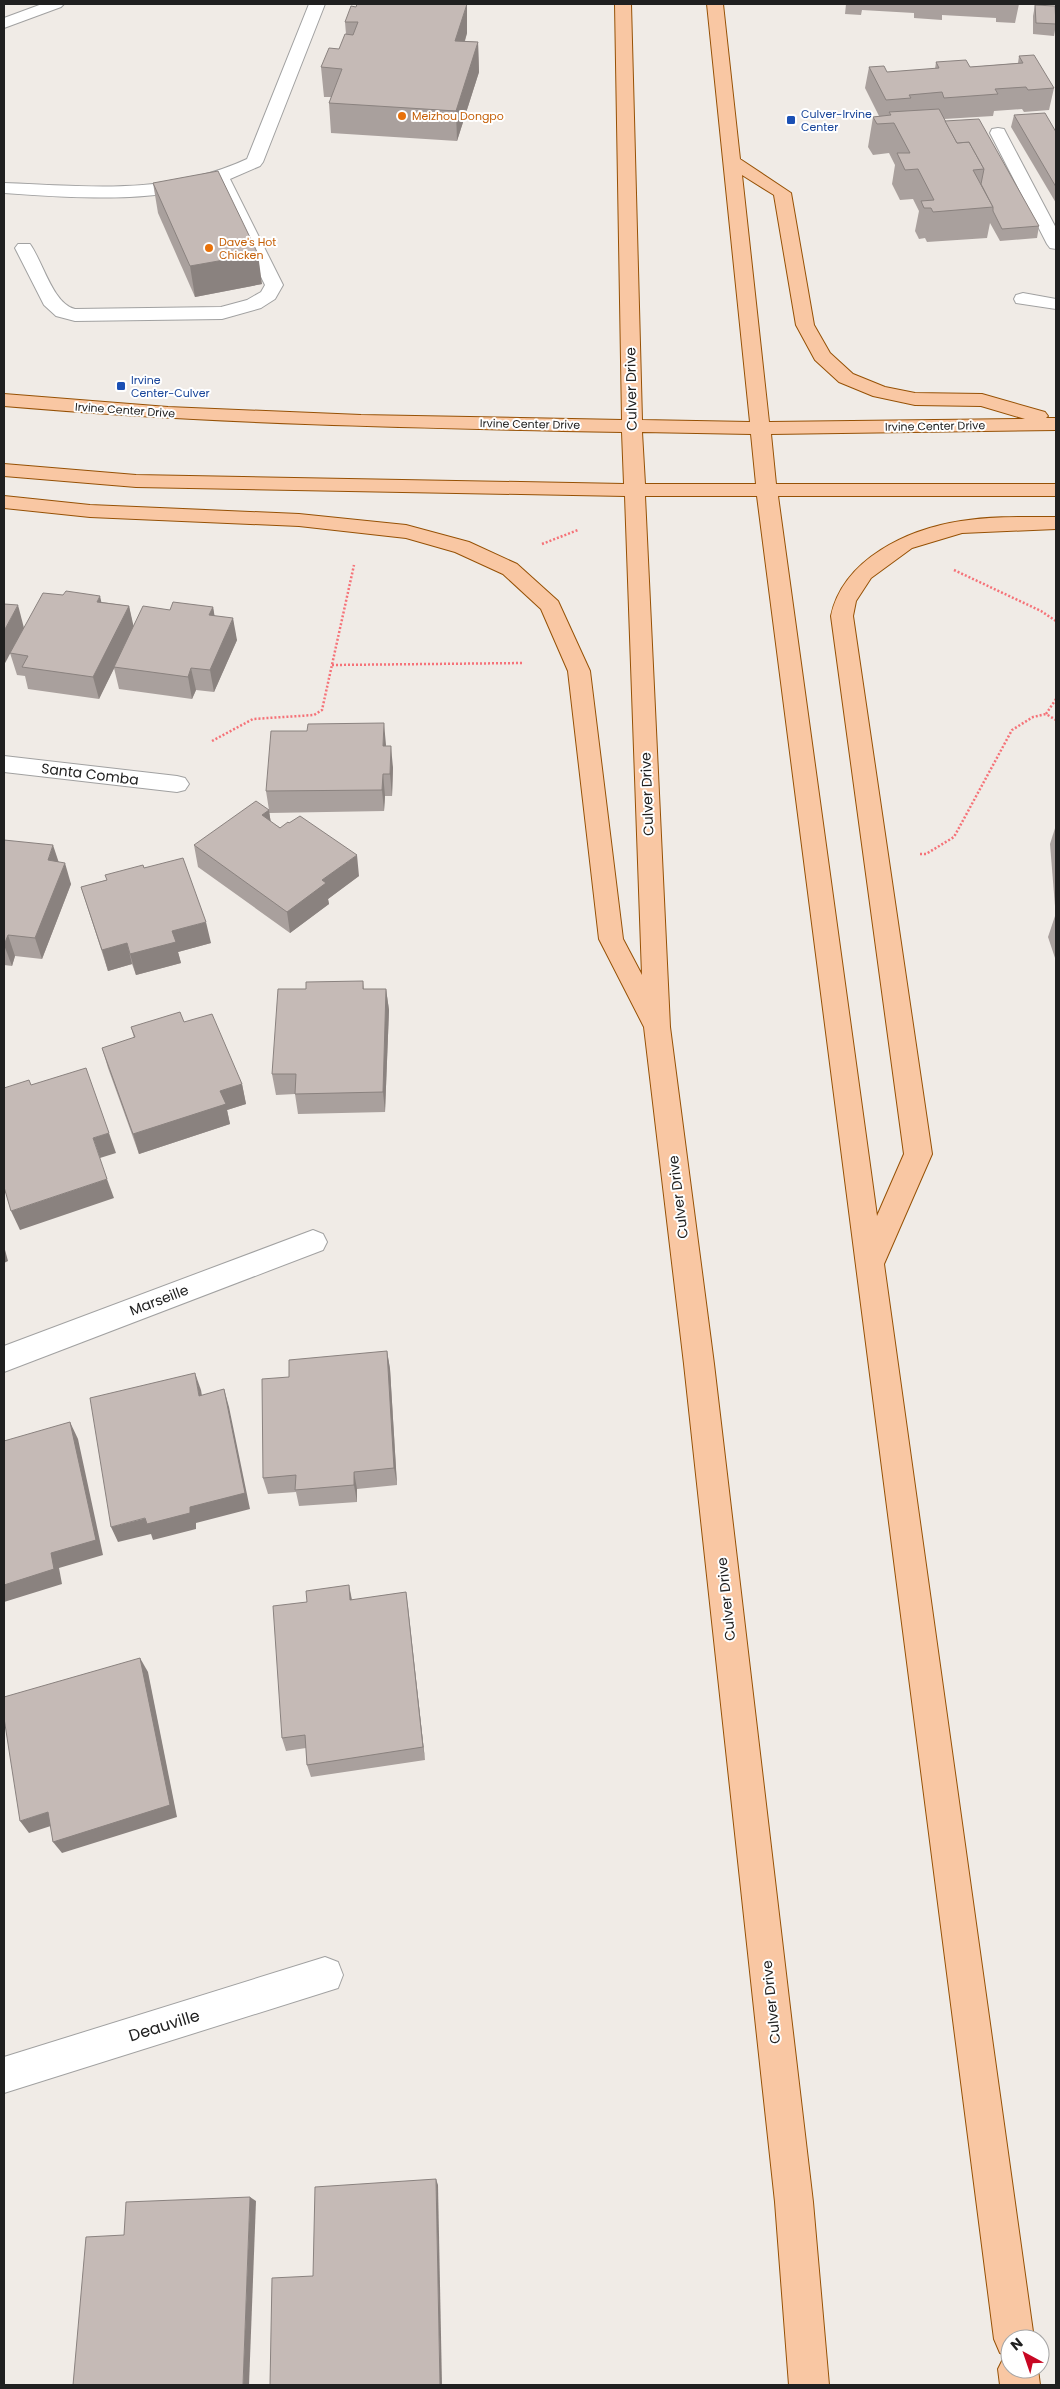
<svg xmlns="http://www.w3.org/2000/svg" width="1060" height="2389" font-family="Poppins,sans-serif">
  <style>
    .lines { fill: none; stroke-linecap: round; stroke-linejoin: round }
    .minor-casing { stroke: #a1a1a1; stroke-width: 2 }
    .major-casing { stroke: #965105; stroke-width: 2 }
    .path { stroke: #f57278; stroke-width: 2.5; stroke-dasharray: 2 2; stroke-linecap: butt }
    .minor { fill: #fff; fill-rule: evenodd }
    .major { fill: #f9c7a3; fill-rule: evenodd }
    .wall { fill: #a9a09d }
    .shaded-wall { fill: #8a827f }
    .building { fill: #c5bab6; stroke: #8a827f }
    .food-dot { fill: #e8710a; stroke: #fff; stroke-width: 2 }
    .transit-dot { fill: #1a4fb4; stroke: #fff; stroke-width: 2 }
    .labels { text-anchor: middle; stroke-width: 4; stroke-linejoin: round; paint-order: stroke }
    .far-transit-label { font-size: 11px; fill: #164399; stroke: #fff; text-anchor: start }
    .far-food-label { font-size: 11px; fill: #c56008; stroke: #fff; text-anchor: start }
    .far-street-label { font-size: 11px; fill: #202020; stroke: #fff }
    .street-label { font-size: 14px; fill: #202020; stroke: #fff }
    .near-street-label { font-size: 16px; fill: #202020; stroke: #fff }
  </style>
  <rect width="100%" height="100%" fill="#f0ebe6"/>
  <g class="lines">
    <g class="minor-casing">
      <g id="minor">
        <polygon points="42,4 64,4 61,7 4,28 4,18"/>
        <path d="M309,4H325L263,162L260,166L230,179L283,285L275,299L261,308L222,319L75,321L56,316L44,305L15,248L18,244H30C43,262 53,304 75,309L221,307L247,300L261,292L265,285L215,184C146,203 75,198 4,193V183C89,186 167,196 247,159Z"/>
        <polygon points="998,128 1004,129 1006,133 1056,228 1056,249 1050,248 1047,244 990,133 992,129"/>
        <polygon points="1023,293 1056,299 1056,309 1016,303 1014,299 1016,295"/>
        <polygon points="4,756 177,776 185,778 189,784 185,790 177,792 4,772"/>
        <polygon points="313,1230 323,1234 327,1242 323,1250 4,1372 4,1346"/>
        <polygon points="325,1957 338,1962 343,1975 338,1988 4,2093 4,2057"/>
      </g>
    </g>
    <g class="major-casing">
      <path id="major" d="M615,4H631L642,420L750,422L707,4H723L740,159L791,193L814,325L830,353L853,374L885,387L915,393L982,394L1045,412L1048,416L1046,418H1056V430L771,434L776,484H1056V496H778L877,1216L904,1154L831,616C843,559 908,529 961,521C992,516 1025,517 1056,517V529L962,533L912,548L871,578L856,601L853,616L932,1154L884,1264L1034,2339H1010V2369H1038L1040,2385H1000L998,2369L1005,2355L1000,2353L994,2339L757,496H645L670,1027L714,1364L813,2202L829,2385H789L775,2202L684,1364L644,1027L599,939L568,671L541,609L503,574L455,552L406,538L299,526L90,517L4,508V496L90,505L299,514L406,525L469,542L517,564L558,601L590,671L623,939L642,975L625,496L136,487L4,476V464L136,475L624,484L622,432C416,428 210,424 4,406V394L168,407L361,415L622,420ZM742,175L774,195L796,325L815,360L839,382L873,396L915,405L981,406L1025,419L769,422ZM642,432L751,434L756,484H645Z"/>
    </g>
    <g class="path">
      <polyline points="542,544 578,530"/>
      <polyline points="954,570 1041,611 1056,621"/>
      <polyline points="332,665 524,663"/>
      <polyline points="1056,699 1046,714 1056,720"/>
      <polyline points="212,741 253,719 314,715 322,710 354,565"/>
      <polyline points="920,854 926,854 954,837 1012,730 1033,717 1046,714"/>
    </g>
    <use href="#minor" class="minor"/>
    <use href="#major" class="major"/>
  </g>
  <g class="wall">
    <polygon points="467,4 467,33 465,41 478,42 479,72 457,141 331,133 329,103 331,97 324,97 321,67 339,49 346,34 345,22"/>
    <polygon points="846,4 1019,4 1015,23 996,22 996,18 942,15 942,20 914,18 914,13 862,10 861,15 845,14"/>
    <polygon points="1035,5 1056,24 1054,36 1033,34 1033,16"/>
    <polygon points="1019,56 1054,88 1049,110 1024,112 1022,109 994,111 993,116 944,119 1039,226 1037,238 1000,241 990,223 987,238 927,242 925,238 919,239 915,231 919,211 913,199 900,200 892,184 895,165 889,153 873,155 868,147 873,117 879,116 865,88 869,67 887,72 935,69 936,62 970,67 1018,63"/>
    <polygon points="1014,115 1056,132 1056,203 1011,127"/>
    <polygon points="153,183 262,284 195,297 158,213"/>
    <polygon points="102,602 129,606 133,627 170,610 213,607 214,615 237,640 214,692 196,690 192,699 119,689 114,668 99,699 28,689 25,676 17,675 10,653"/>
    <polygon points="386,746 393,768 392,796 385,796 384,811 269,813 271,822 359,876 328,899 329,904 290,933 198,867 194,845 269,810 266,791"/>
    <polygon points="1056,825 1056,907 1055,906 1050,844"/>
    <polygon points="4,840 58,862 71,884 42,959 15,956 12,966 4,965"/>
    <polygon points="144,868 211,943 178,952 181,963 136,975 132,964 108,971 81,887 106,880"/>
    <polygon points="1055,916 1056,916 1056,961 1048,937"/>
    <polygon points="363,981 364,989 386,989 389,1010 385,1112 298,1114 295,1094 276,1095 272,1074 306,989"/>
    <polygon points="184,1022 242,1084 246,1104 227,1110 230,1124 139,1154 108,1068 102,1048 134,1038 131,1027"/>
    <polygon points="387,1351 390,1369 397,1485 357,1489 357,1502 299,1506 296,1492 268,1494 263,1478 289,1377"/>
    <polygon points="406,1592 425,1760 311,1777 307,1765 306,1748 286,1751 282,1738 352,1600"/>
  </g>
  <g class="shaded-wall">
    <polygon points="467,4 467,33 456,70 455,41"/>
    <polygon points="478,42 479,72 457,141 456,111"/>
    <polygon points="258,254 262,284 195,297 190,266"/>
    <polygon points="100,596 105,618 97,602"/>
    <polygon points="18,605 24,628 4,665 4,631"/>
    <polygon points="129,606 134,628 99,699 93,677"/>
    <polygon points="213,607 217,629 209,615"/>
    <polygon points="233,618 237,640 214,692 210,670"/>
    <polygon points="191,668 196,690 192,699 188,677"/>
    <polygon points="384,723 386,745 385,768 383,746"/>
    <polygon points="391,746 393,768 392,796 390,774"/>
    <polygon points="383,774 385,796 384,811 382,790"/>
    <polygon points="269,810 272,832 262,815"/>
    <polygon points="53,845 60,866 48,860"/>
    <polygon points="357,855 359,876 328,899 329,904 290,933 287,912 322,880"/>
    <polygon points="65,863 71,884 42,959 35,938"/>
    <polygon points="206,922 211,943 178,952 181,963 136,975 130,954 172,931"/>
    <polygon points="8,935 15,956 12,966 4,945"/>
    <polygon points="127,943 132,964 108,971 102,950"/>
    <polygon points="386,989 389,1010 385,1112 383,1092"/>
    <polygon points="242,1084 246,1104 227,1110 230,1124 139,1154 133,1134 220,1091"/>
    <polygon points="109,1133 116,1153 100,1158 93,1138"/>
    <polygon points="107,1179 114,1198 20,1230 11,1211"/>
    <polygon points="4,1246 8,1261 4,1263"/>
    <polygon points="387,1351 390,1369 397,1485 394,1468"/>
    <polygon points="195,1373 201,1390 205,1413 199,1396"/>
    <polygon points="224,1389 229,1407 250,1509 196,1523 196,1529 153,1540 151,1534 118,1542 111,1527 190,1507"/>
    <polygon points="70,1422 78,1439 103,1555 59,1568 62,1584 4,1602 4,1585 51,1553"/>
    <polygon points="354,1472 357,1489 357,1502 354,1485"/>
    <polygon points="349,1585 352,1600 350,1600"/>
    <polygon points="406,1592 408,1607 425,1760 423,1747"/>
    <polygon points="140,1658 148,1672 177,1817 62,1853 53,1842"/>
    <polygon points="48,1812 57,1824 29,1833 20,1821"/>
    <polygon points="436,2179 438,2185 442,2385 440,2385"/>
    <polygon points="250,2197 256,2201 249,2385 243,2385"/>
  </g>
  <g class="building">
    <polygon points="357,4 467,4 455,41 478,42 456,111 329,103 342,69 321,67 329,48 339,49 345,34 353,35 358,22 345,22 351,6 356,7"/>
    <polygon points="1035,5 1055,6 1056,24 1036,23"/>
    <polygon points="1034,55 1054,88 1028,90 1026,87 995,89 998,94 944,98 942,92 909,95 911,98 886,100 869,67 884,66 887,72 939,68 936,62 966,60 970,67 1023,63 1019,56"/>
    <polygon points="939,109 957,143 969,142 984,169 973,170 993,207 933,212 931,208 924,208 921,201 934,200 918,169 905,170 897,153 910,153 894,123 877,124 873,117 891,115 889,112"/>
    <polygon points="1045,113 1056,132 1056,187 1014,115"/>
    <polygon points="979,119 1039,226 1002,229 993,211 993,207 981,184 984,169 969,142 957,143 945,121"/>
    <polygon points="218,171 258,254 190,266 153,183"/>
    <polygon points="66,591 100,596 97,602 129,606 93,677 22,667 28,656 10,653 43,593 63,595"/>
    <polygon points="173,602 213,607 209,615 233,618 210,670 191,668 188,677 114,667 143,606 170,610"/>
    <polygon points="4,604 18,605 4,631"/>
    <polygon points="384,723 383,746 391,746 390,774 383,774 382,790 266,791 271,731 307,731 308,724"/>
    <polygon points="256,801 269,810 262,815 280,828 288,822 289,823 300,816 357,855 322,880 326,883 287,912 194,845"/>
    <polygon points="4,840 53,845 48,860 65,863 35,938 8,935 4,945"/>
    <polygon points="183,858 206,922 172,931 176,942 130,954 127,943 102,950 81,887 107,880 105,875 143,865 144,868"/>
    <polygon points="363,981 363,989 386,989 383,1092 295,1094 296,1074 272,1074 278,989 306,989 306,982"/>
    <polygon points="180,1012 184,1022 212,1014 242,1084 220,1091 226,1104 133,1134 102,1048 135,1037 131,1027"/>
    <polygon points="86,1068 109,1133 93,1138 107,1179 11,1211 4,1187 4,1088 29,1080 31,1085"/>
    <polygon points="387,1351 394,1468 354,1472 354,1485 295,1490 296,1475 263,1478 262,1379 289,1377 289,1360"/>
    <polygon points="195,1373 199,1396 224,1389 245,1493 190,1507 190,1513 147,1524 145,1518 111,1527 90,1398"/>
    <polygon points="70,1422 96,1540 51,1553 54,1569 4,1585 4,1441"/>
    <polygon points="349,1585 350,1600 406,1592 423,1747 307,1765 305,1735 282,1738 273,1606 307,1602 306,1591"/>
    <polygon points="140,1658 170,1805 53,1842 48,1812 20,1821 4,1718 4,1697"/>
    <polygon points="436,2179 440,2385 270,2385 272,2278 313,2276 315,2187"/>
    <polygon points="250,2197 243,2385 73,2385 86,2237 124,2235 126,2202"/>
  </g>
  <g class="food-dot">
    <circle cx="402" cy="116" r="5"/>
    <circle cx="209" cy="248" r="5"/>
  </g>
  <g class="transit-dot">
    <rect x="786" y="115" width="10" height="10" rx="2.5"/>
    <rect x="116" y="381" width="10" height="10" rx="2.5"/>
  </g>
  <g class="labels">
    <g class="far-transit-label">
      <text x="801" y="118">Culver-Irvine<tspan x="801" dy="13">Center</tspan></text>
      <text x="131" y="384">Irvine<tspan x="131" dy="13">Center-Culver</tspan></text>
    </g>
    <g class="far-food-label">
      <text x="412" y="120">Meizhou Dongpo</text>
      <text x="219" y="246">Dave's Hot<tspan x="219" dy="13">Chicken</tspan></text>
    </g>
    <g class="far-street-label">
      <text transform="translate(125 410) rotate(4)" y="4">Irvine Center Drive</text>
      <text transform="translate(530 424) rotate(1)" y="4">Irvine Center Drive</text>
      <text transform="translate(935 426) rotate(-1)" y="4">Irvine Center Drive</text>
    </g>
    <g class="street-label">
      <text transform="translate(631 389) rotate(-91)" y="5">Culver Drive</text>
      <text transform="translate(90 774) rotate(7)" y="5">Santa Comba</text>
      <text transform="translate(647 794) rotate(-92)" y="5">Culver Drive</text>
      <text transform="translate(678 1197) rotate(-97)" y="5">Culver Drive</text>
      <text transform="translate(159 1300) rotate(-21)" y="5">Marseille</text>
      <text transform="translate(726 1599) rotate(-96)" y="5">Culver Drive</text>
      <text transform="translate(771 2002) rotate(-96)" y="5">Culver Drive</text>
    </g>
    <g class="near-street-label">
      <text transform="translate(164 2025) rotate(-17)" y="6">Deauville</text>
    </g>
  </g>
  <rect width="1060" height="2389" fill="none" stroke="#202020" stroke-width="10"/>
  <g transform="translate(1025 2354) rotate(320)"><circle r="24" fill="#ffffff" stroke="#a6a6a6"/>
  <path d="M0-4L9 19L0 12L-9 19Z" fill="#c80723"/>
  <text y="-8" font-size="14" font-weight="bold" text-anchor="middle" fill="#202020">N</text>
  </g>
</svg>
